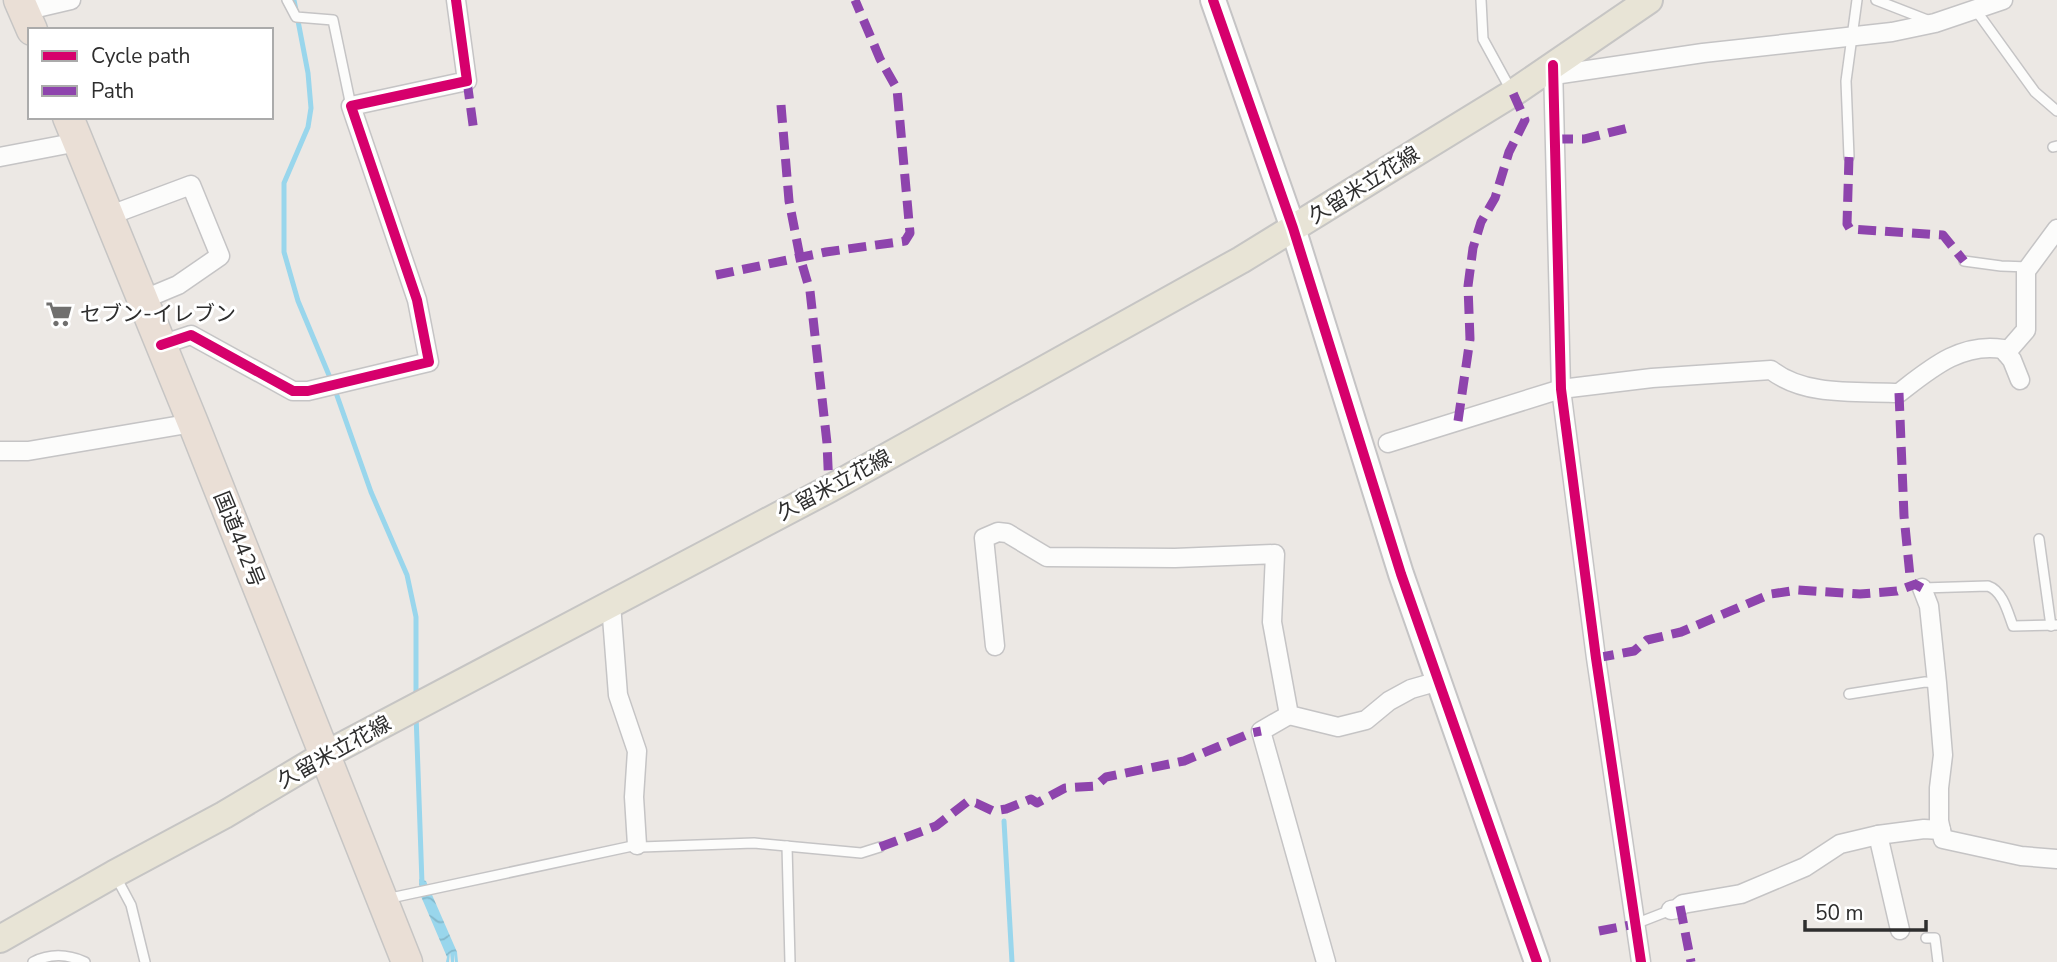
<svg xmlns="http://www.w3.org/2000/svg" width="2057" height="962" font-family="'Nunito Sans','Noto Sans JP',sans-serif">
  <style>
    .water { fill: url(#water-waves) }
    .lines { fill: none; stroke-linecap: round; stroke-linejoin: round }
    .stream { stroke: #99d6ec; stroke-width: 5 }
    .lane-casing { stroke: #c5c4c5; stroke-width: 12 }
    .street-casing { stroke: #c5c4c5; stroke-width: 21 }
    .secondary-casing { stroke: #c5c4c5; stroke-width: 28 }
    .primary-casing { stroke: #c6c5c4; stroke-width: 30 }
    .highway-casing { stroke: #c6c5c4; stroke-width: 33 }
    .lane { stroke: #fcfcfb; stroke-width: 9 }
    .street { stroke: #fcfcfb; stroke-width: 18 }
    .secondary { stroke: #fcfcfb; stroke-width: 24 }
    .primary { stroke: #e8e4d6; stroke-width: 26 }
    .highway { stroke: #eadfd6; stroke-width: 30 }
    .quiet { stroke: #8e44ad; stroke-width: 9; stroke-dasharray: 18 9; stroke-linecap: butt }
    .cycleway-casing { stroke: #fff; stroke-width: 15 }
    .cycleway { stroke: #d6006c; stroke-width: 10 }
    .labels { text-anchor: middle; stroke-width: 6; stroke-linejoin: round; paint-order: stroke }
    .street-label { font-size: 21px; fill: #2e2e2e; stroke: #fff }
    .poi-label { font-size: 21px; fill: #2e2e2e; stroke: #fff; text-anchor: start }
  </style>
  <defs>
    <pattern id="water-waves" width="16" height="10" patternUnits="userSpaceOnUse" patternTransform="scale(1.75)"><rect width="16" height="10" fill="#99d6ec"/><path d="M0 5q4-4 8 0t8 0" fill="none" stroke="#84b8cb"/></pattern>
  </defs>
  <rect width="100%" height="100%" fill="#ece8e4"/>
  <polygon class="water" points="419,879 426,881 457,952 458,962 455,962 454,954 454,962 451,962 450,952 449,962 446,962 447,957 420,894"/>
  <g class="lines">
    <g class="stream">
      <polyline points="294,0 308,73 311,108 308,127 284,183 284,252 298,301 331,380"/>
      <polyline points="335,390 371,492 407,575 416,617 416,698"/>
      <polyline points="416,714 422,883"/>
      <polyline points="1004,821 1012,962"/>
    </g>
    <g class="lane-casing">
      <g id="lane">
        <polyline points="287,0 296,17 333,20 351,106"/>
        <polyline points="1481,0 1483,39 1512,92"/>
        <polyline points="1876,0 1930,21"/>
        <polyline points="1975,9 2035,92 2057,111"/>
        <polyline points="2053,147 2057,146"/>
        <polyline points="1849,157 1846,81 1857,0"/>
        <polyline points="1964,261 2001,266 2028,267"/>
        <polyline points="2039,539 2051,626"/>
        <path d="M1922,588L1988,586C2003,591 2008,613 2013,626L2057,625"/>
        <polyline points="1849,694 1925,682 1937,683"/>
        <polyline points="787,846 790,962"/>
        <polyline points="115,875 131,905 145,962"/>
        <polyline points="386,899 637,845 641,847 754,843 861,853 880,847"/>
        <polyline points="1635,924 1671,910"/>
        <polyline points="1926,938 1935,938 1938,962"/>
        <path d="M33,962C51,953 67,954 85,962"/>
      </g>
    </g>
    <g class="street-casing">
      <g id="street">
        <polyline points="24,11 71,0"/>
        <polyline points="1553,65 1561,389 1596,658 1641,962"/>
        <polyline points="1554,75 1703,53 1892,32 1935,23 2003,0"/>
        <polyline points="0,157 78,142"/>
        <polyline points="108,216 191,185 220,256 178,285 142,300"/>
        <polyline points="161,345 191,335 293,391 308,391 429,362 417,300 351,106 467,81 456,0"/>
        <polyline points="2006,353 2026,330 2026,271 2057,229"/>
        <path d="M1388,443L1561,389L1652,378L1771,370C1806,397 1857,391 1899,393C1930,369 1961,342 2003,349L2012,360L2020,380"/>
        <polyline points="0,451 28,451 193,423"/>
        <polyline points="1922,588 1929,606 1937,683 1943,755 1939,788 1939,821 1943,839 2021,856 2057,859"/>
        <polyline points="611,604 618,695 637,751 634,797 637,845"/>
        <polyline points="995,646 984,538 998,532 1007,533 1047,557 1175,558 1275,554 1272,622 1289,715 1338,727 1366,720 1389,701 1411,689 1439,681"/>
        <polyline points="1289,715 1261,731 1326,962"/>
        <polyline points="1878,835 1900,930"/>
        <polyline points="1671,910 1677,909 1683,904 1741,894 1805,867 1840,844 1878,835 1924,829 1941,830"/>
      </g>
    </g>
    <g class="secondary-casing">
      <polyline id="secondary" points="1213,0 1293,228 1401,574 1537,962"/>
    </g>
    <g class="primary-casing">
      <polyline id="primary" points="0,939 114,874 224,815 323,756 829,489 1241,260 1513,93 1649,0"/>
    </g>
    <g class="highway-casing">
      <g id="highway">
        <polyline points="19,0 32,30"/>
        <polyline points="68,117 193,423 407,962"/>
      </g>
    </g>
    <use href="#lane" class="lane"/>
    <use href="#street" class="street"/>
    <use href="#secondary" class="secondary"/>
    <use href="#primary" class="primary"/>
    <use href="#highway" class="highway"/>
    <g class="quiet">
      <polyline points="467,81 474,132"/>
      <polyline points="781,105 789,201 800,257 810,291 827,443 829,489"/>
      <polyline points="1555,139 1584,139 1632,127"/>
      <polyline points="1849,157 1847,224 1850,229 1943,235 1964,261"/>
      <polyline points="716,275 826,252 905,241 910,233 897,89 880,59 855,0"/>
      <polyline points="1899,393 1904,516 1910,576 1913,583 1922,588"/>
      <polyline points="1458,421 1470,339 1468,286 1473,248 1481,222 1495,198 1509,152 1525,120 1513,93"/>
      <polyline points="1596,658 1634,651 1647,640 1681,632 1771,594 1798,590 1860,594 1897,591 1916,584"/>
      <polyline points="880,847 936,826 967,802 976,803 993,811 1006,809 1031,799 1037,803 1065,788 1096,786 1106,777 1184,761 1251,733 1261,731"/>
      <polyline points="1680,906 1691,962"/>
      <polyline points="1599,931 1635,924"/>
    </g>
    <g class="cycleway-casing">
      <g id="cycleway">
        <polyline points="1213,0 1293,228 1401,574 1537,962"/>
        <polyline points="1553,65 1561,389 1596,658 1641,962"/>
        <polyline points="161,345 191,335 293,391 308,391 429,362 417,300 351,106 467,81 456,0"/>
      </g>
    </g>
    <use href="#cycleway" class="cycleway"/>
  </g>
  <defs>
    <g id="supermarket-bare" transform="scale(2.1)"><path d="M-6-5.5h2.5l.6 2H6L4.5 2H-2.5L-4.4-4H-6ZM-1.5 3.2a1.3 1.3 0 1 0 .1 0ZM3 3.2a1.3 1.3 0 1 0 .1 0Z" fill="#706f6e" stroke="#fff" stroke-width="2.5" paint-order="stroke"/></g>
  </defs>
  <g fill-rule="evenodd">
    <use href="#supermarket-bare" x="59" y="314"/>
  </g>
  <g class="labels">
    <g class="street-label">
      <text transform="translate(1364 185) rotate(-32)" y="7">久留米立花線</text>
      <text transform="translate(834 485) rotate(-28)" y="7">久留米立花線</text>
      <text transform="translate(239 539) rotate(68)" y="7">国道442号</text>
      <text transform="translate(334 752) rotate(-29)" y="7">久留米立花線</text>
    </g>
    <g class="poi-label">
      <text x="80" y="321">セブン-イレブン</text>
    </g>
  </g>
  <rect x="28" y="28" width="245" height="91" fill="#ffffff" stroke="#ababab" stroke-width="2"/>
  <rect x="42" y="51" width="35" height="10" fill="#d6006c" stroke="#ababab" stroke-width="2"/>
  <text x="91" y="63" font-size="21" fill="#2e2e2e">Cycle path</text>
  <rect x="42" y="86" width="35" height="10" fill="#8e44ad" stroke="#ababab" stroke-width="2"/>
  <text x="91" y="98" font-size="21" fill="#2e2e2e">Path</text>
  <path d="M1805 920v10h121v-10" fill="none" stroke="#2e2e2e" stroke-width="3.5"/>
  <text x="1815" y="920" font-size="21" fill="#2e2e2e" stroke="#ffffff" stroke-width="5" paint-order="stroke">50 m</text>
</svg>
